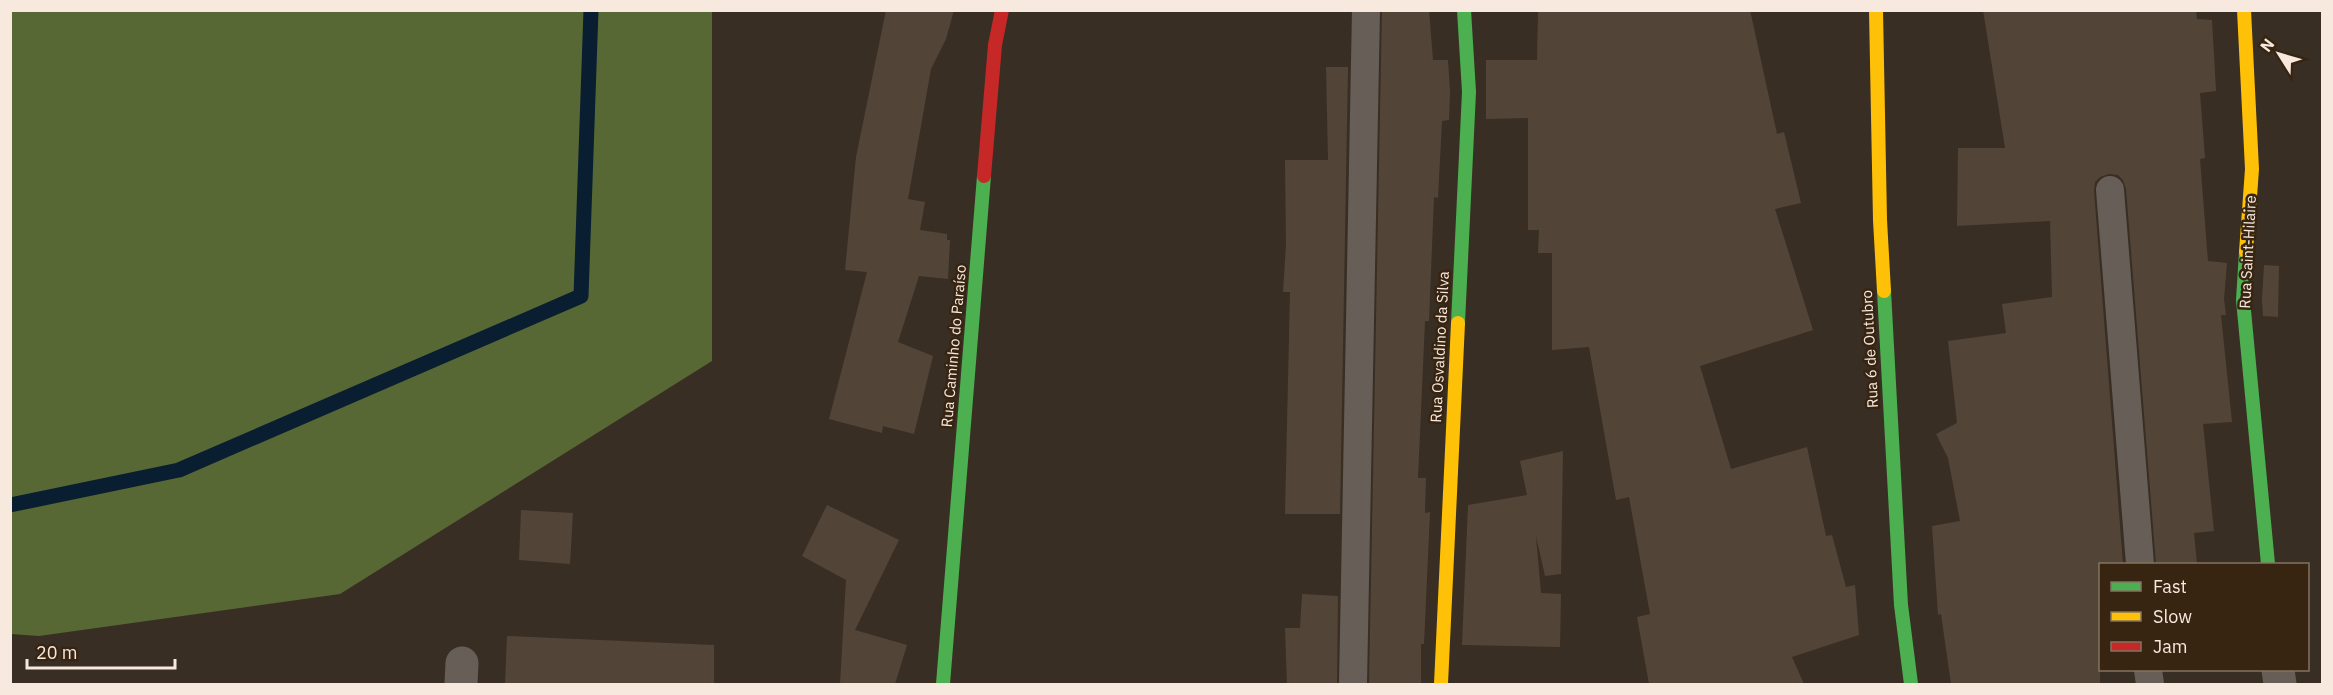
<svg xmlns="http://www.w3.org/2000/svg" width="2333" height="695" font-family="'IBM Plex Sans',sans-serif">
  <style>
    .forest { fill: #586835 }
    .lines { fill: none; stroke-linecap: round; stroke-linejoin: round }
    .stream { stroke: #091e30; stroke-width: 15 }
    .building { fill: #524537 }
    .lane { stroke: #675e57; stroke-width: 28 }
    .street { stroke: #675e57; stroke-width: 33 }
    .fast { stroke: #4caf50; stroke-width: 14 }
    .slow { stroke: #ffc107; stroke-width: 14 }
    .jam { stroke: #c62828; stroke-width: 14 }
    .labels { text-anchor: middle; stroke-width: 5; stroke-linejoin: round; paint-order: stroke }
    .street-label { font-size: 15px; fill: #f7e9de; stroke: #372411 }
  </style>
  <rect width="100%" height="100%" fill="#392e24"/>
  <polygon class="forest" points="10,11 712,11 712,361 340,594 39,636 11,634"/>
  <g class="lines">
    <polyline class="stream" points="10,505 179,470 581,296 591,10"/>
  </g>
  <g class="building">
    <polygon points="886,10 954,10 946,39 931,69 908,199 925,202 920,230 947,234 947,240 950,240 948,279 919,276 898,342 933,356 914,434 883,426 882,433 829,419 867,272 845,270 856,157"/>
    <polygon points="1382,10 1429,10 1433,60 1448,60 1450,92 1449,120 1442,121 1438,198 1434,197 1429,321 1425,321 1418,478 1426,478 1425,513 1430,512 1424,644 1421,644 1421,684 1369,684"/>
    <polygon points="1538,10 1750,10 1777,134 1784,132 1801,203 1775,209 1813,330 1700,366 1731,469 1807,447 1826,536 1832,535 1846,587 1855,585 1859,635 1792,657 1804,684 1649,684 1637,617 1650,614 1629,497 1616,500 1589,347 1552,350 1552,253 1538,253 1539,230 1528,230 1528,118 1486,119 1486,60 1537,60"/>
    <polygon points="1983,10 2196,10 2197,19 2212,20 2216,91 2200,93 2205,158 2200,159 2208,261 2227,263 2224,299 2226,315 2221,315 2232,422 2203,424 2214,531 2194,533 2197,564 2156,564 2126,189 2123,180 2118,175 2109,174 2100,177 2095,182 2094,191 2123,564 2100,564 2100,684 1951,684 1941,614 1938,615 1932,526 1960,521 1948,458 1936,434 1957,423 1948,341 2006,333 2002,304 2052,297 2050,221 1957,226 1958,148 2005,148"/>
    <polygon points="1326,67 1348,67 1340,514 1285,514 1290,292 1283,292 1286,245 1285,160 1328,160"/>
    <polygon points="2264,265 2279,266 2278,317 2263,316 2262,300"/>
    <polygon points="1563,451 1561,574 1545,576 1536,536 1541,593 1561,594 1560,647 1462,645 1468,505 1527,495 1520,461"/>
    <polygon points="827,505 899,540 855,630 907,645 895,684 840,684 846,580 802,556"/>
    <polygon points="521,510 573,513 570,564 519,560"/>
    <polygon points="1302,594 1338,596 1337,684 1287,684 1285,628 1300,628"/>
    <polygon points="507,636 714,645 714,684 505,684"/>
  </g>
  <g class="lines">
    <g class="lane">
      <polyline points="2110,190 2140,564"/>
      <polyline points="2148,670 2150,684"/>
      <polyline points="1353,684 1366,10"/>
    </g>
    <g class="street">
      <polyline points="2278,670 2280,684"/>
      <polyline points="461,684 462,663"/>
    </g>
    <g class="fast">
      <polyline points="2246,252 2243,300 2268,564"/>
      <polyline points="1884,291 1901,605 1911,684"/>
      <polyline points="1458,323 1469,92 1464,10"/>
      <polyline points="943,684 984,176"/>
    </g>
    <g class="slow">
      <polyline points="1876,10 1880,220 1884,291"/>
      <polyline points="2244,10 2252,169 2246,252"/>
      <polyline points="1441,684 1458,323"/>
    </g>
    <polyline class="jam" points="984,176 995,45 1002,10"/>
  </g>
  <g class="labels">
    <g class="street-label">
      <text transform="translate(2248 252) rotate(-87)" y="5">Rua Saint-Hilaire</text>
      <text transform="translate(954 346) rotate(-85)" y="5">Rua Caminho do Paraíso</text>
      <text transform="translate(1440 347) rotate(-87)" y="5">Rua Osvaldino da Silva</text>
      <text transform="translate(1870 349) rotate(-93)" y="5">Rua 6 de Outubro</text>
    </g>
  </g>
  <rect width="2333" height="695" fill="none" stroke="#f7e9de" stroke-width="24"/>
  <rect x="2099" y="563" width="210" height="108" fill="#372411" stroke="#847363" stroke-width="1.5"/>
  <rect x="2111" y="582" width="30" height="9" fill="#4caf50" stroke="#847363" stroke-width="1.5"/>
  <text x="2153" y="593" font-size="18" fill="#f7e9de">Fast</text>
  <rect x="2111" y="612" width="30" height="9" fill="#ffc107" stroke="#847363" stroke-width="1.5"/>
  <text x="2153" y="623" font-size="18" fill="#f7e9de">Slow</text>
  <rect x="2111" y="642" width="30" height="9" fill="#c62828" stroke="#847363" stroke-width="1.5"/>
  <text x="2153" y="653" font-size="18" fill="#f7e9de">Jam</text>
  <g transform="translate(2279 54) rotate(307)" stroke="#372411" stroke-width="4.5" paint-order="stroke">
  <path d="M0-4.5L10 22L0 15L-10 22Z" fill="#f7e9de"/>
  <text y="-9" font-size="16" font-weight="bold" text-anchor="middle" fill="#f7e9de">N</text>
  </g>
  <path d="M27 659v9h148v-9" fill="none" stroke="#f7e9de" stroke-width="3"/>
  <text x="36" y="659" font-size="18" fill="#f7e9de" stroke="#372411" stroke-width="4.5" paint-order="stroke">20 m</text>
</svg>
